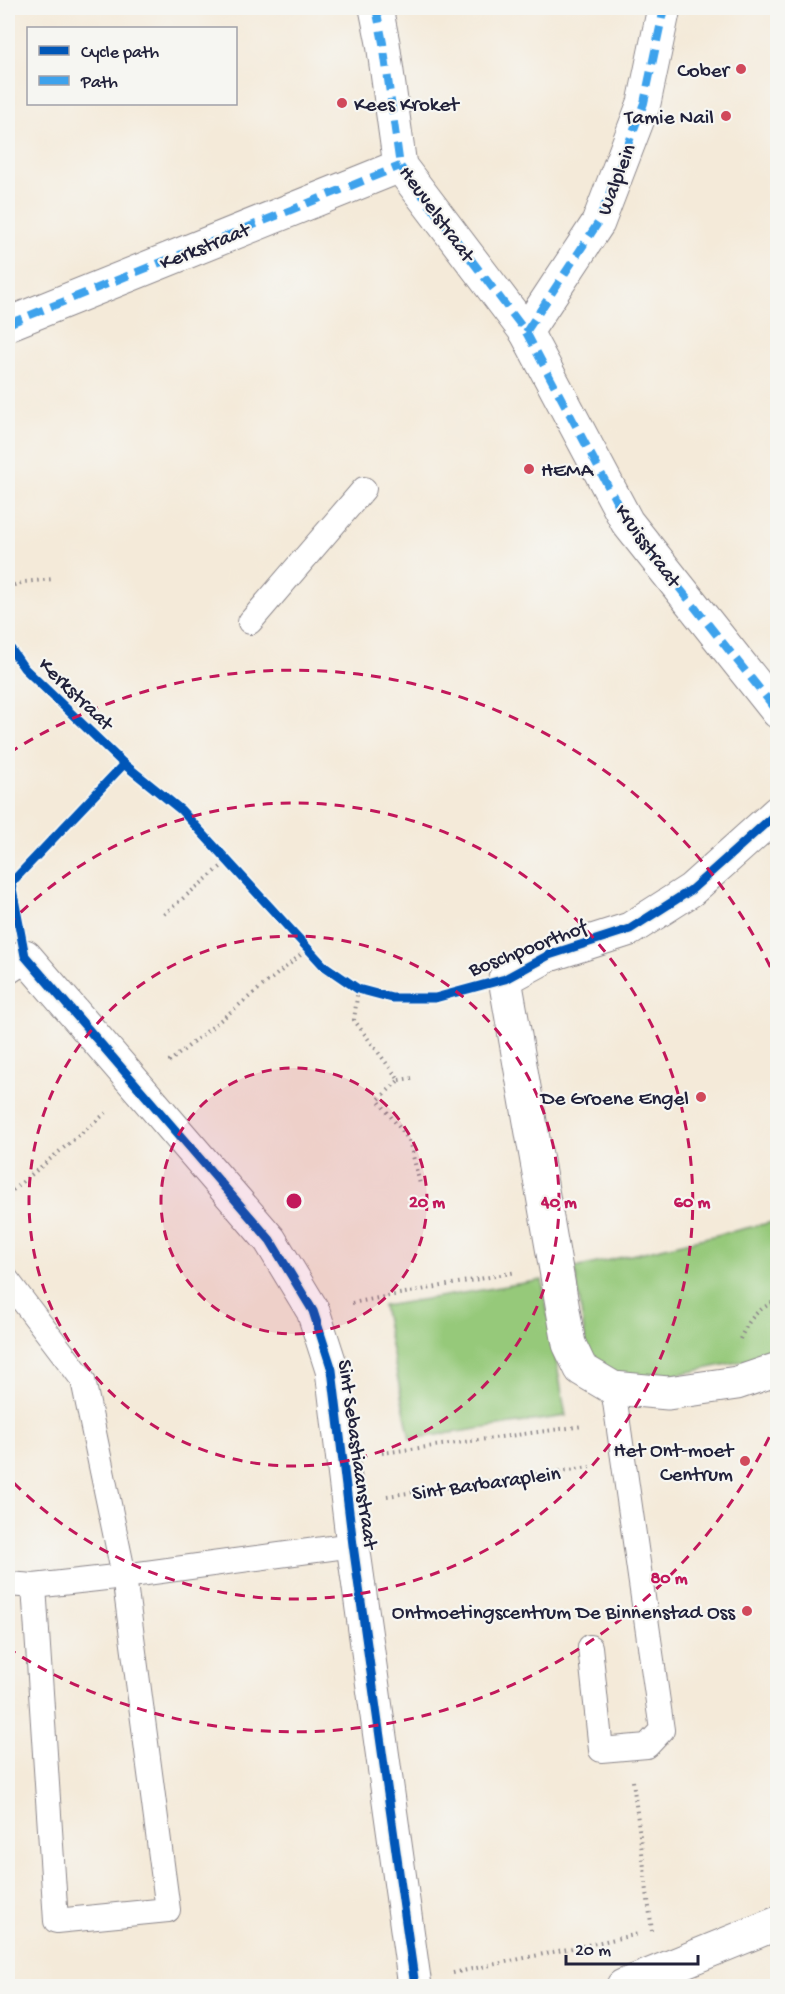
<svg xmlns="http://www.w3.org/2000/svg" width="785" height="1994" font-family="'Gochi Hand',sans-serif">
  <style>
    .green { fill: #96c97a; stroke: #5c765a; stroke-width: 1.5 }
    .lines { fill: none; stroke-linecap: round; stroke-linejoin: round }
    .service-casing { stroke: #8b868a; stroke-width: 26 }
    .pedestrian-casing { stroke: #8b868a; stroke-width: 35 }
    .minor-casing { stroke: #8b868a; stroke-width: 35 }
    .path { stroke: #8b868a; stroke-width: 4; stroke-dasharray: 1.5 4.5; stroke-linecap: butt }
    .service { stroke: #fff; stroke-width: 24 }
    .pedestrian { stroke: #fff; stroke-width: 33 }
    .minor { stroke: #fff; stroke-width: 33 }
    .quiet { stroke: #3ea2ec; stroke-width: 8; stroke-dasharray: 15 8; stroke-linecap: butt }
    .cycleway-casing { stroke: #f6f6f2; stroke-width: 13 }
    .cycleway { stroke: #0057b8; stroke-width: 9 }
    .ring { fill: none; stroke: #c2185b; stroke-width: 3; stroke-dasharray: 10 8 }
    .poi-dot { fill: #d1495b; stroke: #f6f6f2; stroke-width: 2 }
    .labels { text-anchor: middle; stroke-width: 4.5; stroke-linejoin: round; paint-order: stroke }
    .poi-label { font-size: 21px; fill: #22223b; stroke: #f6f6f2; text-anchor: end }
    .street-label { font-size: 21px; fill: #22223b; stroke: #f6f6f2 }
    .centre { fill: #c2185b; stroke: #f6f6f2; stroke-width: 3 }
    .ring-label { font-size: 18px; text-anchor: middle; font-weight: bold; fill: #c2185b; stroke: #f6f6f2; stroke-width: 4.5; stroke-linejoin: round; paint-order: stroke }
  </style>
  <rect width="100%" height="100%" fill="#f6f6f2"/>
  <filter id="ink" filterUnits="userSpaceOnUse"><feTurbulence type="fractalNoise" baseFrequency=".0167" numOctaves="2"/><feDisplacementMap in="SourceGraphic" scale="12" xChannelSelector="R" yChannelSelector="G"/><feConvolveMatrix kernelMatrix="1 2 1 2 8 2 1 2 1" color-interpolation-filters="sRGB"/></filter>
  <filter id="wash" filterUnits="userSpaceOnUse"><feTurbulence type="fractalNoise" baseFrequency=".008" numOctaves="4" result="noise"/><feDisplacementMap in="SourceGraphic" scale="24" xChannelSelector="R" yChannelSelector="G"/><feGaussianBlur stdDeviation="1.35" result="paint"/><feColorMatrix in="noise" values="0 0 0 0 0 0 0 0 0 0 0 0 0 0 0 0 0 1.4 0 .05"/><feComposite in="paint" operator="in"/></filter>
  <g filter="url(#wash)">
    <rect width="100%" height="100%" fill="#f4ead9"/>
    <g class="green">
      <polygon points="777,1221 777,1354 631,1384 592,1388 575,1268"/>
      <polygon points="542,1280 566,1416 410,1439 383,1306"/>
    </g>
  </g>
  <g filter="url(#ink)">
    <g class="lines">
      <g class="service-casing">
        <g id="service">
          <polyline points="250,622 364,489"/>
          <polyline points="8,1281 83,1380 124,1576 168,1910 56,1921 34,1586"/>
          <polyline points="8,1584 34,1586 124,1576 353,1545"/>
          <polyline points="590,1647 601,1750 647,1746 662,1730 613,1388"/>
        </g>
      </g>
      <g class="pedestrian-casing">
        <g id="pedestrian">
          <polyline points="376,8 383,43 400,166 526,332 627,522 778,712"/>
          <polyline points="8,324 400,166"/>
          <polyline points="526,332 598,223 644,103 664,8"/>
        </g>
      </g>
      <g class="minor-casing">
        <g id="minor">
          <polyline points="778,812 691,890 630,929 549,955 505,979 569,1344 581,1369 613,1388 668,1393 737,1383 778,1369"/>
          <polyline points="8,967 25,956 270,1240 313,1311 332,1370 353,1545 415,1986"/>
          <polyline points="623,1986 778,1923"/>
        </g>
      </g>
      <g class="path">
        <polyline points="8,587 24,582 53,579"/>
        <polyline points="164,914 228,861"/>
        <polyline points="358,989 354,1020 399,1080 378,1100 409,1140 420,1184"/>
        <polyline points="169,1062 308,949"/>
        <polyline points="399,1080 412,1078"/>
        <polyline points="8,1194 107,1112"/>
        <polyline points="352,1303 516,1272"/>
        <path d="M740,1339C749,1319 757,1309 778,1300"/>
        <polyline points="382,1453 583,1426"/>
        <polyline points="387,1496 590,1467"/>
        <polyline points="633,1781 652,1931"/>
        <polyline points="453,1973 639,1934"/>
      </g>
      <use href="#service" class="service"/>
      <use href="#pedestrian" class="pedestrian"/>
      <use href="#minor" class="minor"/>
      <g class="quiet">
        <polyline points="376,8 383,43 400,166 526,332 627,522 778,712"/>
        <polyline points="8,324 400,166"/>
        <polyline points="526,332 598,223 644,103 664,8"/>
      </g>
      <g class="cycleway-casing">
        <g id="cycleway">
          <polyline points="8,645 24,668 124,764 181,810 323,965 358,989 392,998 435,998 505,979 549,955 630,929 691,890 778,812"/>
          <polyline points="124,764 11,883 25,956 270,1240 313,1311 332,1370 353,1545 415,1986"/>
        </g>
      </g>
      <use href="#cycleway" class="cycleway"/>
    </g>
  </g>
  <circle cx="294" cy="1201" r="133" fill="#c2185b" fill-opacity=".12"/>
  <g class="ring">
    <circle cx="294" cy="1201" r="133"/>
    <circle cx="294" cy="1201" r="265"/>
    <path d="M8 925A398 398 0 1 1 8 1477"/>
    <path d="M777 1421A531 531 0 0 1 9 1649M9 753A531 531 0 0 1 777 981"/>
  </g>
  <g class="poi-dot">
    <circle cx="741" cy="69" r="6"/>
    <circle cx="342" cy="103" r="6"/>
    <circle cx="726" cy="116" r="6"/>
    <circle cx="529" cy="469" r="6"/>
    <circle cx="701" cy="1097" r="6"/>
    <circle cx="745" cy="1461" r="6"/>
    <circle cx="747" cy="1611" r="6"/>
  </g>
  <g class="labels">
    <g class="poi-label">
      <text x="729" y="76">Cober</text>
      <text x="354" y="110" text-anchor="start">Kees Kroket</text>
      <text x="714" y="123">Tamie Nail</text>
      <text x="541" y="476" text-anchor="start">HEMA</text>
      <text x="689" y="1104">De Groene Engel</text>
      <text x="733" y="1456">Het Ont-moet<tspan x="733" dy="24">Centrum</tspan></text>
      <text x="735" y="1618">Ontmoetingscentrum De Binnenstad Oss</text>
    </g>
    <g class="street-label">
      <text transform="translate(615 179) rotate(-69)" y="7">Walplein</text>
      <text transform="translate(438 213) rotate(54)" y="7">Heuvelstraat</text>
      <text transform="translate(204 245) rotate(-22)" y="7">Kerkstraat</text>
      <text transform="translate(649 545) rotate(54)" y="7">Kruisstraat</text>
      <text transform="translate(77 693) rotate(44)" y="7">Kerkstraat</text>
      <text transform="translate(527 947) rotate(-21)" y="7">Boschpoorthof</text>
      <text transform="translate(359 1454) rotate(82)" y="7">Sint Sebastiaanstraat</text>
      <text transform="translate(486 1482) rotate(-8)" y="7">Sint Barbaraplein</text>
    </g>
  </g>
  <circle cx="294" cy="1201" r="9" class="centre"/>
  <g class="ring-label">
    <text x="427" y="1207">20 m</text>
    <text x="559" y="1207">40 m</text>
    <text x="692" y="1207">60 m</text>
    <text x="669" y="1583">80 m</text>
  </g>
  <rect width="785" height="1994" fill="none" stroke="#f6f6f2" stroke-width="30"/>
  <rect x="27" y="27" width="210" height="78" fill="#f6f6f2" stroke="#a1a1a9" stroke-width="1.5"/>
  <rect x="39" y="46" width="30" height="9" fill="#0057b8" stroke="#a1a1a9" stroke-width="1.5"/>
  <text x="81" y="57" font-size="18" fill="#22223b">Cycle path</text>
  <rect x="39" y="76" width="30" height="9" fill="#3ea2ec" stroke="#a1a1a9" stroke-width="1.5"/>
  <text x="81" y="87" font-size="18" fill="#22223b">Path</text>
  <path d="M566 1955v9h132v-9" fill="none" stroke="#22223b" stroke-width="3"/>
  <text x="575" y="1955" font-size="18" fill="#22223b" stroke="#f6f6f2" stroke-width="4.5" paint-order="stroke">20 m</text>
</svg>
